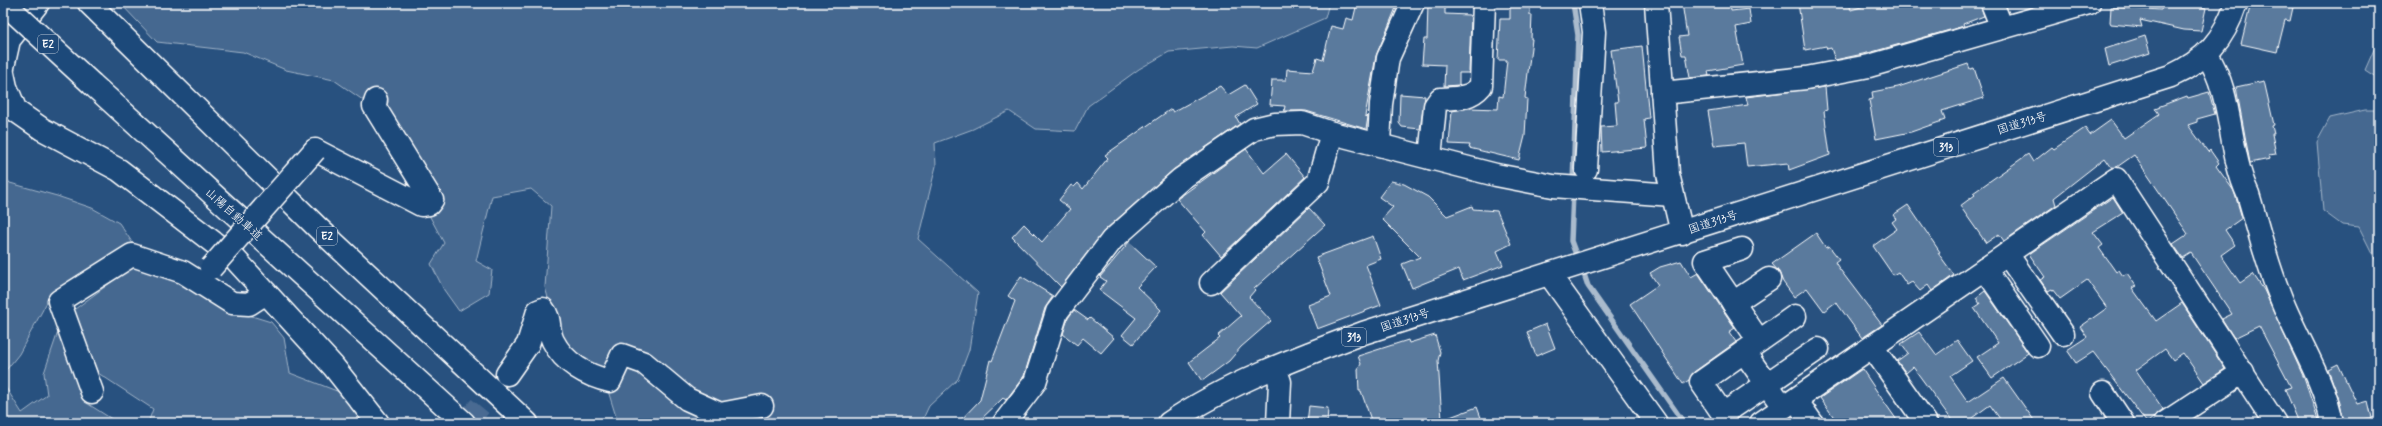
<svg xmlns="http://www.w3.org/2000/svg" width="2382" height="426" font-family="Mynerve,'Klee One',sans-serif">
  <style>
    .green { fill: #446890; stroke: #a2b4c8 }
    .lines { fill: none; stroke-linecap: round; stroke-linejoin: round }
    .stream { stroke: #aabbcd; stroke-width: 5.5 }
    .building { fill: #5a7a9d; stroke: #fff }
    .minor-tunnel { stroke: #486b92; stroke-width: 22; stroke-dasharray: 22 11; stroke-linecap: butt }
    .minor-casing { stroke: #fff; stroke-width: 25 }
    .highway-casing { stroke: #fff; stroke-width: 25 }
    .minor { stroke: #1f4a7a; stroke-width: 22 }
    .highway { stroke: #1f4a7a; stroke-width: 22 }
    .minor-bridge-casing { stroke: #fff; stroke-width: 25; stroke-linecap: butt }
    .highway-bridge-casing { stroke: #fff; stroke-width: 25; stroke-linecap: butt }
    .minor-bridge { stroke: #1f4a7a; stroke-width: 22 }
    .highway-bridge { stroke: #1f4a7a; stroke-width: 22 }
    .labels { text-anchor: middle; stroke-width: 3; stroke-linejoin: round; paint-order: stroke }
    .shield { fill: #1f4a7a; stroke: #bcc9d7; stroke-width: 1 }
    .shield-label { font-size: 11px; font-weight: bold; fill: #fff }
    .street-label { font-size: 12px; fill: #fff; stroke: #1f4a7a }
  </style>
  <rect width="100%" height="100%" fill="#28517f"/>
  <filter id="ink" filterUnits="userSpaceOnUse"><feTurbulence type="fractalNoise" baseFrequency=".025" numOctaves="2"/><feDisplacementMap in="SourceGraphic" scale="8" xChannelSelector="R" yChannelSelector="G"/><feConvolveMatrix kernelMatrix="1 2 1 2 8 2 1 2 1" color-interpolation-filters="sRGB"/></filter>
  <g filter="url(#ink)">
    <g class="green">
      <polygon points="120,3 1329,3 1325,18 1257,48 1233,46 1169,52 1139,69 1088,106 1075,131 1036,129 1009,111 973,129 935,143 936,166 918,239 978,293 969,350 958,379 929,406 921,423 618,423 609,394 609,377 567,354 556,327 545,287 551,206 531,189 492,196 476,261 492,270 489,293 459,311 444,290 431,264 444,243 429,215 409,151 378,89 370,105 334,80 286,70 243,52 157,42"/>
      <polygon points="2379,38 2379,79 2365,70"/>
      <polygon points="2365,110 2379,110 2379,267 2359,227 2342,225 2323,211 2317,142 2330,118"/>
      <polygon points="3,175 10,183 57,196 92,208 119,223 134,245 121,256 47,302 19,354 3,374"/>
      <polygon points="133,266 181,275 216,305 271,322 284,338 290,373 342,393 365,423 148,423 153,409 98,373 71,312"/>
      <polygon points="60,326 85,402 118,423 3,423 3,383 22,413 47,395 44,373"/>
    </g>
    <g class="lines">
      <g class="stream">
        <polyline points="1573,3 1578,35 1573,184"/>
        <polyline points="1573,192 1571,241 1578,260"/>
        <polyline points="1582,268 1588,286 1684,423"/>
      </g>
    </g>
    <g class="building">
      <polygon points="1357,3 1398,3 1376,56 1365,116 1368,117 1366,129 1306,111 1284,111 1285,106 1270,105 1272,80 1286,80 1287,69 1313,71 1317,58 1323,60 1331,26 1343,29 1346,18 1353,20"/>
      <polygon points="1428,3 1445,3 1445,14 1469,15 1471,18 1469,73 1459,73 1459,85 1444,86 1445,65 1422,64 1424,39 1427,39"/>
      <polygon points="1510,3 1530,3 1530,15 1532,15 1531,39 1532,39 1525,98 1527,99 1525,136 1519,160 1469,148 1470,145 1449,144 1452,111 1469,108 1498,109 1499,96 1503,97 1507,60 1498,60 1500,19 1510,19"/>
      <polygon points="1682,3 1730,3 1731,11 1749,9 1751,24 1736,27 1743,65 1708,71 1709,76 1690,78 1686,55 1682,55 1679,37 1687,36"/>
      <polygon points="1798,3 1849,3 1851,10 1874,3 1980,3 1984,16 1963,24 1964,26 1872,52 1835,60 1831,48 1827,49 1826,46 1805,50"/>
      <polygon points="2163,3 2194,3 2194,5 2206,8 2201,31 2184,30 2140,20 2142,27 2111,24 2110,22 2111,7 2161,10"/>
      <polygon points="2251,3 2294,3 2290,21 2285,20 2277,52 2241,44"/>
      <polygon points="2145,36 2150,53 2109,66 2105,49"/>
      <polygon points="1642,46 1649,118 1644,119 1647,148 1602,152 1601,127 1617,126 1615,102 1618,102 1611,50"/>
      <polygon points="1968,64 1970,69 1974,68 1984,98 1942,111 1945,120 1911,132 1876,139 1869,100 1873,99 1872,92 1898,87"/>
      <polygon points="2264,81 2274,125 2272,126 2274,134 2272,134 2276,154 2269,155 2270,159 2250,163 2236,87"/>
      <polygon points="1245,85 1257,104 1236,117 1240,124 1173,170 1104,231 1061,287 1012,237 1024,224 1042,242 1070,209 1059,200 1071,185 1074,187 1078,183 1083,189 1108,158 1105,155 1171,109 1173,112 1220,86 1228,95"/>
      <polygon points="1825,87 1827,110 1824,111 1830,155 1789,170 1788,163 1747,167 1744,143 1714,146 1708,111 1748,105 1746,97"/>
      <polygon points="2209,92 2215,114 2197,119 2197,122 2188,125 2208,152 2210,150 2219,163 2216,166 2234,191 2242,218 2225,230 2235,245 2221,255 2240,283 2253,274 2264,290 2304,378 2319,423 2299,423 2285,389 2291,387 2259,326 2234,338 2222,319 2232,314 2191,253 2183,258 2173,244 2188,234 2134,155 2117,167 2112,168 2105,158 2054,198 2056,205 2004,241 1999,234 1986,243 1960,206 1975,195 1973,193 2028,154 2033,162 2052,147 2054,149 2085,128 2090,135 2111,120 2124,138 2159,114 2155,108 2187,96 2188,98"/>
      <polygon points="1400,94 1425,96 1420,129 1402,127 1399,123"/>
      <polygon points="1246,149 1264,173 1286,154 1305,177 1221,256 1203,235 1206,232 1177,199"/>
      <polygon points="1391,181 1404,184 1428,197 1447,216 1472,206 1473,209 1497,211 1511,244 1497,251 1503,265 1463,280 1459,269 1412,288 1402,264 1420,257 1382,219 1393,207 1379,197"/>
      <polygon points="2113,197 2123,213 2093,232 2103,245 2099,248 2116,272 2119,270 2123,276 2127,273 2136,286 2132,288 2156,321 2182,303 2225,369 2204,383 2183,353 2173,360 2165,349 2136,370 2163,409 2147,423 2093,352 2076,363 2067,350 2087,337 2080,327 2107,308 2087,280 2060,299 2052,289 2048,291 2040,280 2045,277 2029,254"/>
      <polygon points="1908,205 1940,252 1938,253 1954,275 1932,291 1928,285 1920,291 1912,282 1907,285 1898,272 1893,275 1873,246 1897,229 1892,222 1896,219 1893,215"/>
      <polygon points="1309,208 1325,225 1254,289 1255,290 1249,297 1271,321 1241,347 1229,361 1202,381 1189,362 1220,338 1218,336 1241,316 1220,292"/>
      <polygon points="1816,233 1826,248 1829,246 1839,259 1835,262 1838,267 1882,325 1862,338 1836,302 1824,311 1807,288 1794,297 1783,282 1779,272 1772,264"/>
      <polygon points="1373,236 1381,259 1366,265 1381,305 1317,329 1308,305 1331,296 1316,257"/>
      <polygon points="1129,242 1156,267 1137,287 1161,310 1133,344 1122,335 1136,318 1099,290 1106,281 1100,277"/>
      <polygon points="1681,261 1691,277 1698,273 1735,328 1729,332 1736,342 1694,372 1689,380 1683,384 1630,304 1658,285 1650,273 1660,267"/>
      <polygon points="1021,276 1053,296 1045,308 1024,376 1006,400 1003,398 977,423 958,423 980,400 990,360 992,361 1015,301 1008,296"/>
      <polygon points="1985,291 2028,353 1992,378 1977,357 1998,343 1974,308 1980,304 1976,298"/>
      <polygon points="1074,310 1088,320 1090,318 1114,338 1101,353 1083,338 1077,345 1063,334 1068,318"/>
      <polygon points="1546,324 1555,348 1536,356 1527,332"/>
      <polygon points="1919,332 1936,355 1957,340 1972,361 1950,376 1968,402 2004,378 2036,423 2003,423 1990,405 1965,423 1954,423 1913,367 1906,373 1897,361 1908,353 1901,344"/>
      <polygon points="1435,335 1440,352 1438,361 1442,420 1477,407 1483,423 1372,423 1361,391 1359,391 1358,369 1361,364 1358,356 1408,340 1409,343"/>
      <polygon points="2338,364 2357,404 2368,401 2372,418 2344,423 2340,402 2328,369"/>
      <polygon points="1862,369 1880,396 1899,423 1838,423 1820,398"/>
      <polygon points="1309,406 1328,408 1327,423 1307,423"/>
    </g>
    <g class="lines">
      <polyline class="minor-tunnel" points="466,423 505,376"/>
      <g class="minor-casing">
        <g id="minor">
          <polyline points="1656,3 1668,174 1682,233"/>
          <polyline points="1992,3 2002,28"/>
          <path d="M2207,55C2234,96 2227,149 2248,194C2258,227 2266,261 2279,293C2295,337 2324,377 2332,423"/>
          <polyline points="3,67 9,40 38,3"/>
          <polyline points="3,73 6,87 16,111 42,129 119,170 235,259 333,366 378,423"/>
          <polyline points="1662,93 1806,78 1869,66 2089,3"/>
          <polyline points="1379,144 1381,104 1388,58 1413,3"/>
          <polyline points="315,150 421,205 429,204 432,200 374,106 376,100"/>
          <path d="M1430,158L1435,106L1440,99C1456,98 1470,99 1481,86L1484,3"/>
          <polyline points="1586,169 1594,32 1590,3"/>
          <polyline points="1742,249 1705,261 1759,341"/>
          <polyline points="2007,254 2063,334"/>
          <polyline points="1985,269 2038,346"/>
          <polyline points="1549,274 1656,423"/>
          <polyline points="1211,283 1318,182 1332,133"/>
          <polyline points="1733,303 1769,279"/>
          <polyline points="1795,316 1701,382 1723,414 1818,349"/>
          <polyline points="1873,348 1926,423"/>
          <polyline points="1744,352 1776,397"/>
          <polyline points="1275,368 1280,382 1278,423"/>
          <path d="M507,374L528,344L538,311L543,309C552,320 547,329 553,341C564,363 587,376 610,381L622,355L644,363L687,399L720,414L762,406"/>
          <polyline points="92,392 59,301 132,255 183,272 232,303 249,304 266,293"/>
          <polyline points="2103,393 2123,423"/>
          <polyline points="1796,400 1812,423"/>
          <polyline points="1004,423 1035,382 1057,312 1112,240 1181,179 1254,129 1275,124 1302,123 1332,133 1496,175 1553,186 1672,195"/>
          <polyline points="1761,423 2116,179 2275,423"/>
          <polyline points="2165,423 2243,372"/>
        </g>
      </g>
      <g class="highway-casing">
        <g id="highway">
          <polyline points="89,3 318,228 527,423"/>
          <polyline points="92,84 464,423"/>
          <path d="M1169,423C1226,384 1298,357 1363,333L2171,76C2206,60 2224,40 2236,3"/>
        </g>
      </g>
      <use href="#minor" class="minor"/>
      <use href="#highway" class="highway"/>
      <g class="minor-bridge-casing">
        <polyline id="minor-bridge" points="211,268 315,150"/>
      </g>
      <g class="highway-bridge-casing">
        <polyline id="highway-bridge" points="4,3 92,84"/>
      </g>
      <use href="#minor-bridge" class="minor-bridge"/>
      <use href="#highway-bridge" class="highway-bridge"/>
    </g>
  </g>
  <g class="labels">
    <g class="shield">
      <rect x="38" y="35" width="20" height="18" rx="3"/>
      <rect x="1934" y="138" width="24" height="18" rx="3"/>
      <rect x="317" y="227" width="20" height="18" rx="3"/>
      <rect x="1342" y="328" width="24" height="18" rx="3"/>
    </g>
    <g class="shield-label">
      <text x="48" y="48">E2</text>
      <text x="1946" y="151">313</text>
      <text x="327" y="240">E2</text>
      <text x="1354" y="341">313</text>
    </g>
    <g class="street-label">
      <text transform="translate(2022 123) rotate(-17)" y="4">国道313号</text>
      <text transform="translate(234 214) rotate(42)" y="4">山陽自動車道</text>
      <text transform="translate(1713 222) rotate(-18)" y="4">国道313号</text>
      <text transform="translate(1405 320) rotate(-18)" y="4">国道313号</text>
    </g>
  </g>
  <rect width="2382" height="426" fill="none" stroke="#1f4a7a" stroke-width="16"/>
  <rect x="8" y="8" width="2366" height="410" fill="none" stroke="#fff" stroke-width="1.5" filter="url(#ink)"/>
</svg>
